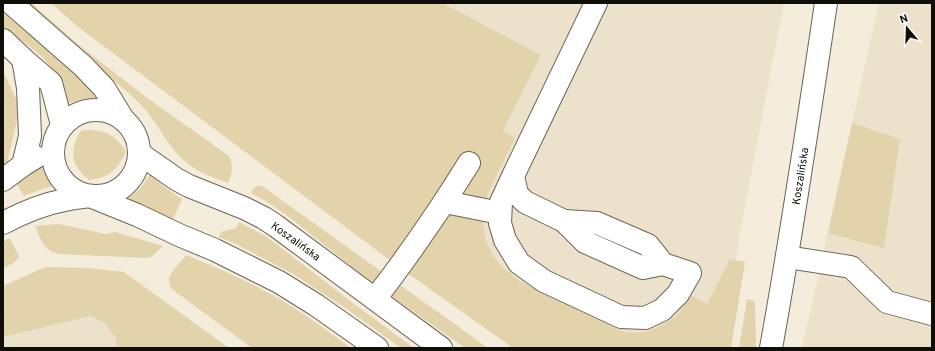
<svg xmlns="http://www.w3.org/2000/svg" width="935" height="351" font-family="Overpass,sans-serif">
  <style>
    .built { fill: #ece1ca }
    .green { fill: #e3d3ab }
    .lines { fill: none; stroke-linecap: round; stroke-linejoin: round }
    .minor-casing { stroke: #6b6556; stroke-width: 24 }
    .major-casing { stroke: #6b6556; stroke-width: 24 }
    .minor { stroke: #fff; stroke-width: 22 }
    .major { stroke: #fff; stroke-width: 22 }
    .labels { text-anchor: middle; stroke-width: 3.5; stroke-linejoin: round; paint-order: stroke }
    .street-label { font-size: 11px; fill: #100e08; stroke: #fff }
  </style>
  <rect width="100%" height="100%" fill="#f4eddc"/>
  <g class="built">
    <polygon points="51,3 784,3 740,231 736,260 745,262 731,348 513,348 399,267 77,26"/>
    <polygon points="879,3 932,3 932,348 802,348 852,123"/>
    <polygon points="90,316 218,348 3,348 3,335"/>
  </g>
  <g class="green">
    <path d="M22,3H31L80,46L146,97L229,156C234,167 232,173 228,183C215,178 199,173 187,163C167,147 158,122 140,104C121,84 96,68 74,50C56,35 39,19 22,3Z"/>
    <path d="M51,3H442L541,55L503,131L515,138L488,193L484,208L483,224L486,241L493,256L502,267L519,281L613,327C617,329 621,331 625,332C644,335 667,326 680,312C684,307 686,300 690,295L707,304L730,259L745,262L731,348H513L399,267L77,26Z"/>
    <path d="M7,12L85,80L97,96L96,98C83,99 75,99 64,106C61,97 60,84 56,76C46,54 21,41 3,27V16Z"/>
    <polygon points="3,71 18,103 19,112 6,167 3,169"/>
    <polygon points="852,123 900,139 884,248 828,233"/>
    <path d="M84,130C104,129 117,135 126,152C117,170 109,178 89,180C71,166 69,151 80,132Z"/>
    <polygon points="43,159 46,175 53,186 43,189 24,196 17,184"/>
    <path d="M150,173L164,187L182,199L173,219L129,201V198C138,191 145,184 150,173Z"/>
    <polygon points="257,186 262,186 488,348 465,348 366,278 285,214 267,202 251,193 253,188"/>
    <polygon points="239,222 265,236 275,243 358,307 414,348 401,348 344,307 293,274 236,244 219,237 221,232 236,228"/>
    <path d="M58,224L69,226L105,234L115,232L163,246L151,257L146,258L60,254C42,250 42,241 35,226Z"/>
    <polygon points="10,238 19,257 14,263 3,268 3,242"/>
    <path d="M186,255C219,268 252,283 283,301C306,315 329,332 351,348H252L173,290C171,288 169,285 169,282C168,274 181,262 186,255Z"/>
    <polygon points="45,267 87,268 124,272 229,348 117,348 116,338 105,323 90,316 3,337 3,286"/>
    <polygon points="747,299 755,301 756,345 755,348 739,348"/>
  </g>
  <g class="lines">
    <g class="minor-casing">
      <g id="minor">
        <polyline points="11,3 83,66 104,88 123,119"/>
        <polyline points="3,40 23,59 51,83 62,125"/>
        <polyline points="513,176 517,194 525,202 564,221 585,242 643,268 663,264 690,273 678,294 662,310 645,318 621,317 544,281 519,263 505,240 500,223 501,202 513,176 596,3"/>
        <polyline points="445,202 500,213"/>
        <polyline points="564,221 597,223 648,245 663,264"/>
        <polyline points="787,257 851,267 887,302 932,314"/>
        <path d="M375,299C409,255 440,210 469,163"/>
        <path d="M771,348C792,233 809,118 826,3"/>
      </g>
    </g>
    <g class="major-casing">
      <g id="major">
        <polyline points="23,59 28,88 30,136 23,165"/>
        <circle cx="96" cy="153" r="43"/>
        <polyline points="139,153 176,179 189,186 244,208 264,218 276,226 441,348"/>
        <polyline points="3,180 23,165 36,157"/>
        <polyline points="90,196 137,215 179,235 215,250 279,282 316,305 377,348"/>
        <path d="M3,223C22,213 43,204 65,200C73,198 82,197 90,196"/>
      </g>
    </g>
    <use href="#minor" class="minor"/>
    <use href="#major" class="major"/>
  </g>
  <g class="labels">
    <g class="street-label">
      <text transform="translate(800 176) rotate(-81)" y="4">Koszalińska</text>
      <text transform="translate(296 241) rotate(36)" y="4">Koszalińska</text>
    </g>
  </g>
  <rect width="935" height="351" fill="none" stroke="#100e08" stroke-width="8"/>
  <g transform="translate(907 28) rotate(341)" stroke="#ffffff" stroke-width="3" paint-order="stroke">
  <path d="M0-3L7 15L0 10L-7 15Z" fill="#100e08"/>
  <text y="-6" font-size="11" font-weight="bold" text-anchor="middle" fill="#100e08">N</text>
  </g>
</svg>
